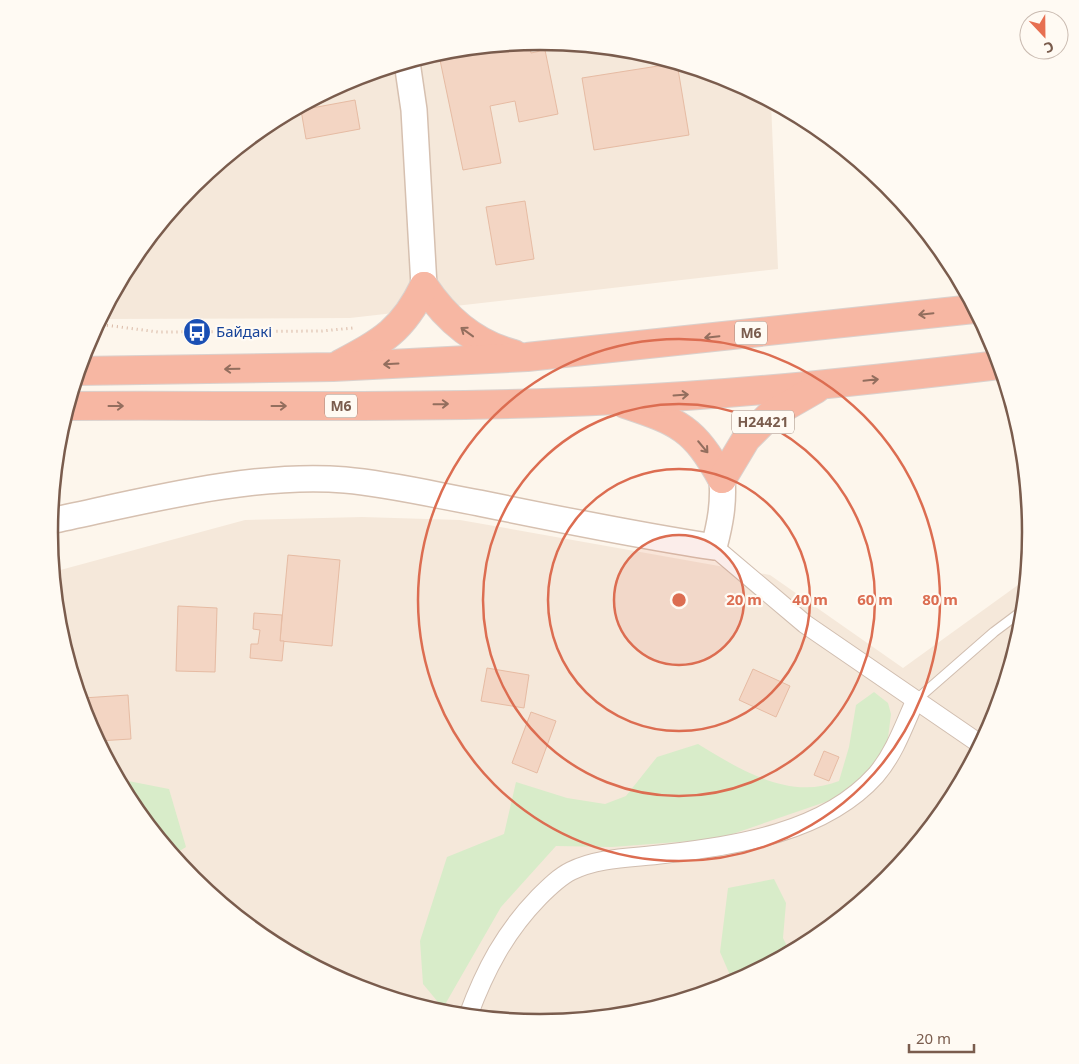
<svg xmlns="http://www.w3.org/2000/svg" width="1079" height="1064" font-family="'Noto Sans',sans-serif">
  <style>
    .residential { fill: #f5e8da }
    .green { fill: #d8ecc9 }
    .building { fill: #f3d5c3; stroke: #e6bba3 }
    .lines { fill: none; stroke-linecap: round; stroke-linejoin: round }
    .lane-casing { stroke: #d1beb0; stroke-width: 11 }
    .street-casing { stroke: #d1beb0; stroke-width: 20 }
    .secondary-casing { stroke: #d6c0b0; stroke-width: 28 }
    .highway-casing { stroke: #dad1cd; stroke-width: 30 }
    .path { stroke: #d9b8a5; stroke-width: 3; stroke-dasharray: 1 4; stroke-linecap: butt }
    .lane { stroke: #fff; stroke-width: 9 }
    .street { stroke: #fff; stroke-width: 18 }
    .secondary { stroke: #fff; stroke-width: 25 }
    .highway { stroke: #f7b7a3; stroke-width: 28 }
    .oneway { stroke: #936e5e }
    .ring { fill: none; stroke: #dc6d51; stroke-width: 2.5 }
    .labels { text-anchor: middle; stroke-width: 4.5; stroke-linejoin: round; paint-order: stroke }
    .shield { fill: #fffaf3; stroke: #a28b7f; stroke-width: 1 }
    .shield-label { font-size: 14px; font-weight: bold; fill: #7a5c4d }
    .transit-label { font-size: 15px; fill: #164399; stroke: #fffaf3; text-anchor: start }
    .rim { fill: none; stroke: #7a5c4d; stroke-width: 2.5 }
    .centre { fill: #dc6d51; stroke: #fffaf3; stroke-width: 2.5 }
    .ring-label { font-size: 15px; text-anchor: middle; font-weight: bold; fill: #dc6d51; stroke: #fffaf3; stroke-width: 4.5; stroke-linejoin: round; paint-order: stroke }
  </style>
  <rect width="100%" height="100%" fill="#fdf6ec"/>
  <g class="residential">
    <polygon points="540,41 636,51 728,79 771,102 778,269 350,318 100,319 132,259 193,185 267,124 352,78 444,51"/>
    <polygon points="362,517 460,520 770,575 903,668 1025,580 1021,628 993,720 947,805 886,879 812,940 727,985 635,1013 539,1023 443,1013 351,985 267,940 192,879 131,804 86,720 58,627 53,572 245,520"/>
  </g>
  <g class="green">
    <path d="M874,692L888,703L891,714L888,738L877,761L866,776L834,799L718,839L612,847L556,846L501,907L443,1008L423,984L420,941L447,857L504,834L516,782L567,798L605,804L626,796L657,757L698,744C739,769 789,801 839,781L849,747L856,705Z"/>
    <polygon points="118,779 169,789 186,847 173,855 131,804"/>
    <polygon points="774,879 786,903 783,938 790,952 733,982 720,952 728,888"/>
    <polygon points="288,951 309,951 319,968"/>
  </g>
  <g class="building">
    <polygon points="529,42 531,53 545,50 558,114 519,122 515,101 490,106 501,163 463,170 440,60"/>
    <polygon points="677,63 689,135 594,150 582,78"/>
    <polygon points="355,100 360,129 306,139 301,110"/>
    <polygon points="525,201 534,259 496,265 486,207"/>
    <polygon points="288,555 340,560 332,646 280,641"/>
    <polygon points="178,606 217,608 215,672 176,671"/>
    <polygon points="254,613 282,615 280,641 284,641 282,661 250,658 251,644 258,644 260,630 253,629"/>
    <polygon points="487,668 529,675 524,708 481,701"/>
    <polygon points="753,669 790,686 776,717 739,700"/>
    <polygon points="128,695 131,739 98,741 86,720 83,698"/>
    <polygon points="531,712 556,721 537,773 512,763"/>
    <polygon points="824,751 839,757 829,781 814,775"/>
  </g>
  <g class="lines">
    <g class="lane-casing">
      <polyline id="lane" points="915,701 994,632 1022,611"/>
    </g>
    <g class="street-casing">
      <g id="street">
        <polyline points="714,547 805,624 980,744"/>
        <path d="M468,1016C485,970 505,932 539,897C549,887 559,877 571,871C599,857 634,858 664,854C737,845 824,833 876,775C894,754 904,726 915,701"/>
      </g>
    </g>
    <g class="secondary-casing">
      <g id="secondary">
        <polyline points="407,62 414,110 424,286"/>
        <path d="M50,521C141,502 252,472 345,480C390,484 435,495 479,503C557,519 635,535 714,547C720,524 724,504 722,479"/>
      </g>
    </g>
    <g class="highway-casing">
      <g id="highway">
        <path d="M424,286C446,319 474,344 514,354"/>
        <path d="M340,364C383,341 403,330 424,286"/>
        <polyline points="78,371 333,367 527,357 974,309"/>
        <path d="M625,404C679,422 694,428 722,479"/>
        <path d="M67,406C250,405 434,409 616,400C744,394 872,380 999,365"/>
        <polyline points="722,479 746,439 769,416 816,389"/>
      </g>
    </g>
    <polyline class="path" points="97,324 158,332 322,331 353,328"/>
    <use href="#lane" class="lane"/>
    <use href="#street" class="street"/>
    <use href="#secondary" class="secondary"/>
    <use href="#highway" class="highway"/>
  </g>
  <defs><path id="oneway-shaft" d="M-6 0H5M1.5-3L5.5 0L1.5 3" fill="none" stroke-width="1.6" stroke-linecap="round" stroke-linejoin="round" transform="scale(1.25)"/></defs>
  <g class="oneway">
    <use href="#oneway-shaft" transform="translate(926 314) rotate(174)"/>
    <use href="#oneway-shaft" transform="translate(467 332) rotate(-144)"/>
    <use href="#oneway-shaft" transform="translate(712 337) rotate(174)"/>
    <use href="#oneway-shaft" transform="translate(391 364) rotate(177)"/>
    <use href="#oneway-shaft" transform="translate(232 369) rotate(179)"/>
    <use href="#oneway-shaft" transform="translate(871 380) rotate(-6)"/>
    <use href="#oneway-shaft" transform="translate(681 395) rotate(-4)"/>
    <use href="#oneway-shaft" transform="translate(441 404) rotate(-1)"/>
    <use href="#oneway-shaft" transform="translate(116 406)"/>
    <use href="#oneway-shaft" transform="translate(279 406)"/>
    <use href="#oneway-shaft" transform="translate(703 447) rotate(50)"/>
  </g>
  <circle cx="679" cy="600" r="65" fill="#dc6d51" fill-opacity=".12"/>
  <g class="ring">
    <circle cx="679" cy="600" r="65"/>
    <circle cx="679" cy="600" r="131"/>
    <circle cx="679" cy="600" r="196"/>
    <circle cx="679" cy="600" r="261"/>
  </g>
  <defs>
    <g id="bus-disc" transform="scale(1.4375)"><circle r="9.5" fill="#1a4fb4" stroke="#fffaf3"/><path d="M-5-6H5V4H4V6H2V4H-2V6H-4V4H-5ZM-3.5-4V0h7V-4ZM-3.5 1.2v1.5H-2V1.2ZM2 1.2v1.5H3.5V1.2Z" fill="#fff"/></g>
  </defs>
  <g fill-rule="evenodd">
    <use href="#bus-disc" x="197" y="332"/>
  </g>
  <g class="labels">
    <g class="shield">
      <rect x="735" y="321.5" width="32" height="23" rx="4"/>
      <rect x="325" y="394.5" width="32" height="23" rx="4"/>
      <rect x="732" y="410.5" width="62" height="23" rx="4"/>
    </g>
    <g class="shield-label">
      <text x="751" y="338">М6</text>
      <text x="341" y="411">М6</text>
      <text x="763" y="427">Н24421</text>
    </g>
    <g class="transit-label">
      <text x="216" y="337">Байдакі</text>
    </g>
  </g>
  <path d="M0 0H1079V1064H0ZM58 532a482 482 0 1 1 964 0a482 482 0 1 1-964 0Z" fill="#fffaf3" fill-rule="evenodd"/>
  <path class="rim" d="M58 532a482 482 0 1 1 964 0a482 482 0 1 1-964 0Z"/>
  <circle cx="679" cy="600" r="8" class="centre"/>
  <g class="ring-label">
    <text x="744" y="605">20 m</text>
    <text x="810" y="605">40 m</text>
    <text x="875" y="605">60 m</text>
    <text x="940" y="605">80 m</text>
  </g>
  <g transform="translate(1044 35) rotate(158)"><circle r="24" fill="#fffaf3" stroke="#cabbb1"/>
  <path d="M0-4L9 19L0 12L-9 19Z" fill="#e76f51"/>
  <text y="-8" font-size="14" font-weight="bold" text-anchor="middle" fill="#7a5c4d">С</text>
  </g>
  <path d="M909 1044v8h65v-8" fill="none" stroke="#7a5c4d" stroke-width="2.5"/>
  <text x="916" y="1044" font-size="15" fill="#7a5c4d" stroke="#fffaf3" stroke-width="4" paint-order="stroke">20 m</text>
</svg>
